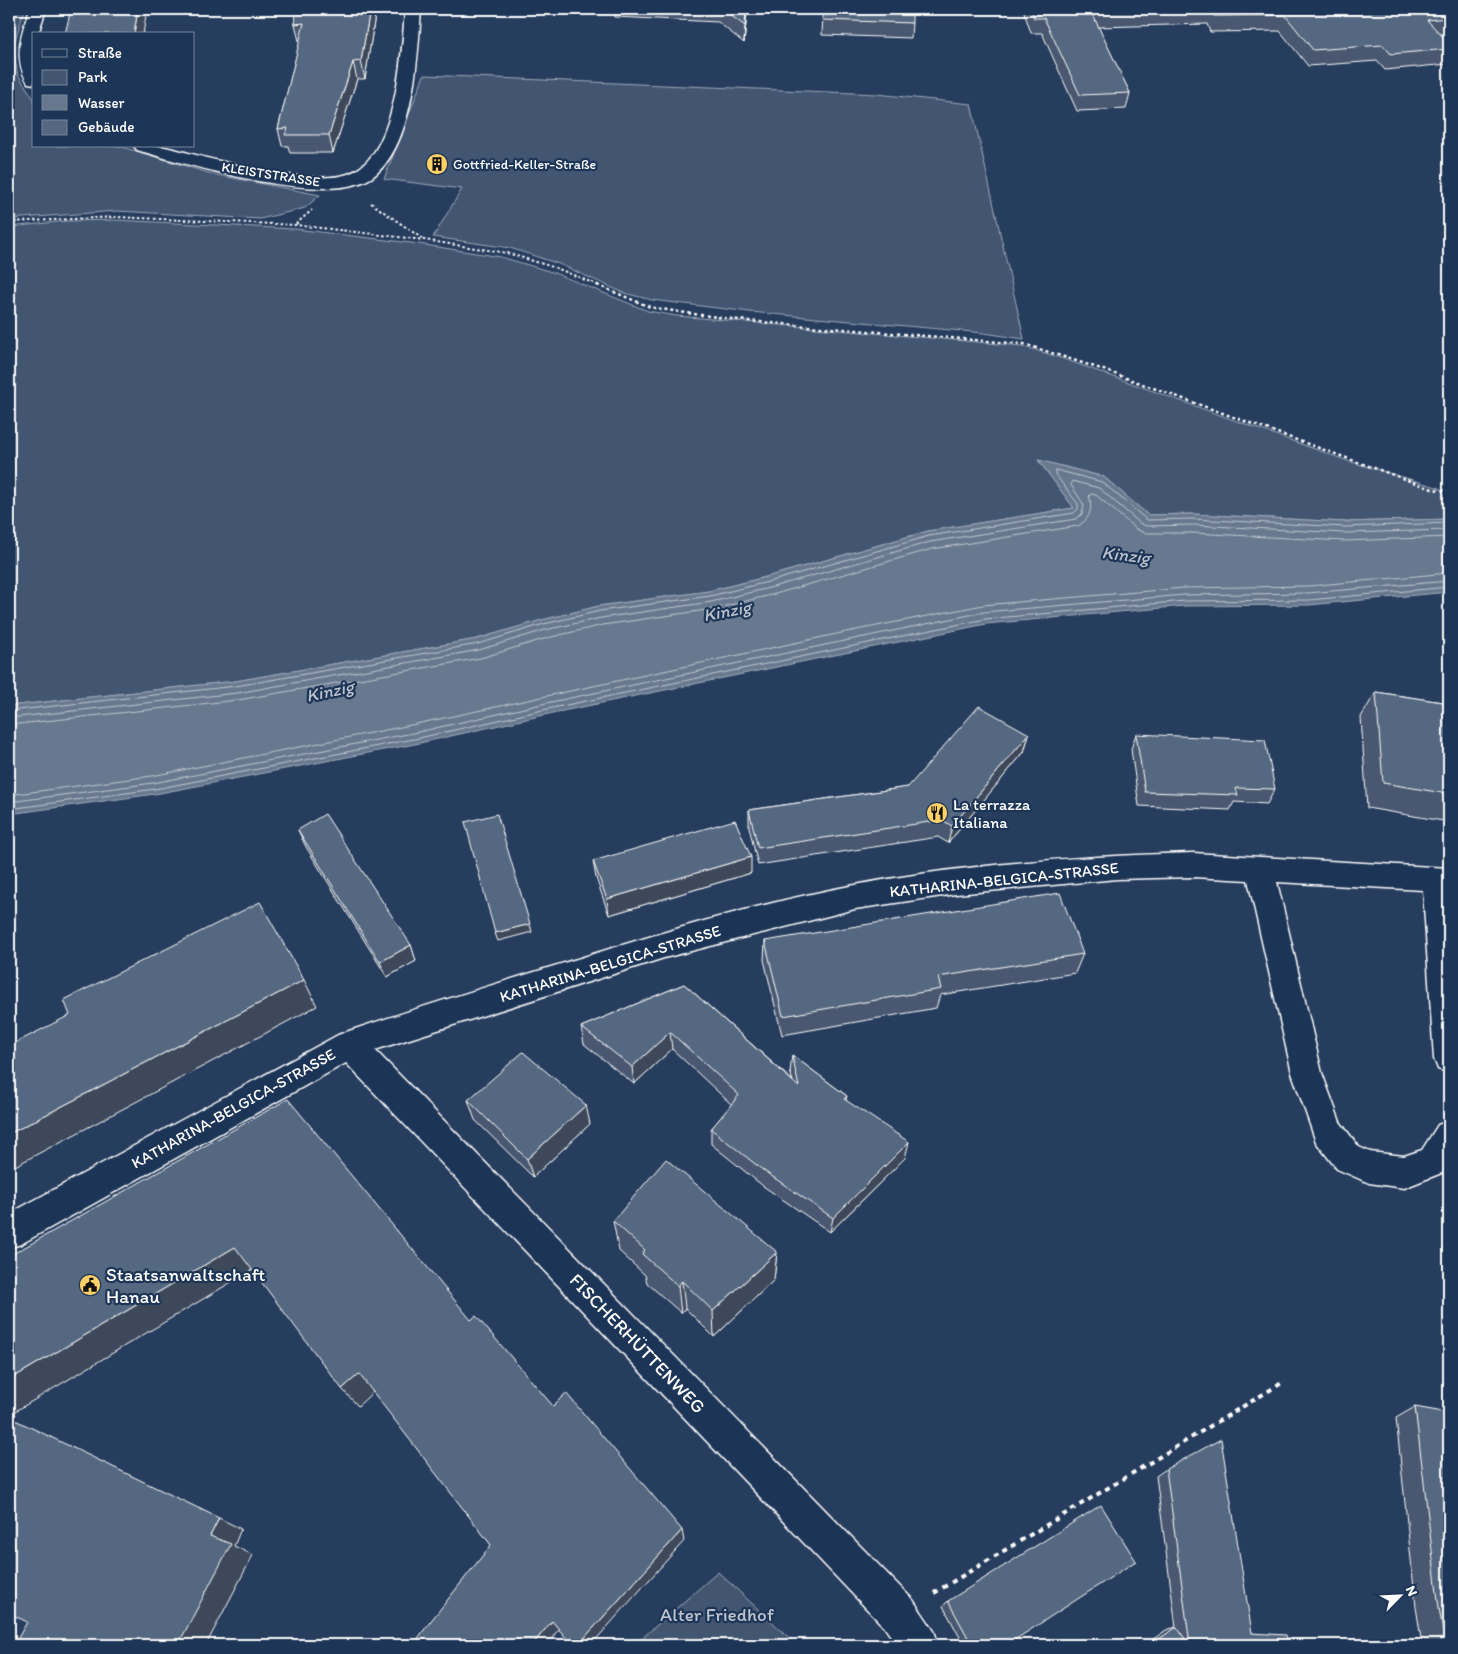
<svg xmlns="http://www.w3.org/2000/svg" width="1458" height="1654" font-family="Itim,sans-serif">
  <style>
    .green { fill: #425672; stroke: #a0aab8 }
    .water { fill: #67788e; stroke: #a4aebb }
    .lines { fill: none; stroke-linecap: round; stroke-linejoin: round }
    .shore { stroke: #c2c9d2; stroke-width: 1 }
    .minor-casing { stroke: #fff; stroke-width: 3 }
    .path-far2 { stroke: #fff; stroke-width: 2; stroke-dasharray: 2.5 2.5; stroke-linecap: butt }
    .path-far1 { stroke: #fff; stroke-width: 2.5; stroke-dasharray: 3 3; stroke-linecap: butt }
    .path { stroke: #fff; stroke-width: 4; stroke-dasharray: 5 5; stroke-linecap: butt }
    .minor { fill: #1d3557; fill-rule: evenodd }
    .wall { fill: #49596f; stroke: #fff }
    .shaded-wall { fill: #3c485a; stroke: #fff }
    .building { fill: #556781; stroke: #fff }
    .labels { text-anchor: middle; stroke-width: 4.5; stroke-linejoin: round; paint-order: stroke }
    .far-poi-label { font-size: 14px; fill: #fff; stroke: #1d3557; text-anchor: start }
    .far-street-label { font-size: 14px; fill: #fff; stroke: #1d3557 }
    .poi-label { font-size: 16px; fill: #fff; stroke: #1d3557; text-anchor: start }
    .street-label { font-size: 16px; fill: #fff; stroke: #1d3557 }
    .water-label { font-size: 18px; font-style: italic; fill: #bbc2cc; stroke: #1d3557 }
    .near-poi-label { font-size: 19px; fill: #fff; stroke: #1d3557; text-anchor: start }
    .near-street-label { font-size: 19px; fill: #fff; stroke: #1d3557 }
    .near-park-label { font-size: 19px; fill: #bdc4ce; stroke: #1d3557 }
  </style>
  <rect width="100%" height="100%" fill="#263d5e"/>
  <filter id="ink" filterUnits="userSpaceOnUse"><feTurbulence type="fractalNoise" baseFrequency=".02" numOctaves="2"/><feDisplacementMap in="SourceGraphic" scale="10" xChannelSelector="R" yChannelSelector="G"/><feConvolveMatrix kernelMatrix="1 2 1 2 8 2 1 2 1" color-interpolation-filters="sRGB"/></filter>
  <g filter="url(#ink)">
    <g class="green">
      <polygon points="9,9 25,9 14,43 15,60 18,75 34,99 34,146 119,146 212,174 320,195 305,208 260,219 117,211 9,219"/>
      <polygon points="424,75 877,94 971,104 1024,339 984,333 750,312 652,300 624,293 559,264 510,248 433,237 462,189 384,179"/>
      <polygon points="114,220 295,229 419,244 501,257 552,272 648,311 677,316 1023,346 1064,359 1348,461 1440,488 1449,501 1449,519 1345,522 1193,514 1148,515 1104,477 1038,460 1074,508 928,531 770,576 709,591 599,606 542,620 477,639 236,681 9,706 9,227 66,221"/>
      <polygon points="718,1572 797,1645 634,1645"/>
    </g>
    <polygon class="water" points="1038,460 1104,477 1148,515 1193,514 1345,522 1449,519 1449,592 1309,605 1185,606 986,624 553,713 420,743 155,794 9,814 9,706 236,681 477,639 542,620 599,606 709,591 770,576 928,531 1074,508"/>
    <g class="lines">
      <g class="shore">
        <polyline points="9,711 236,686 478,644 544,624 600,611 710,596 772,581 929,536 1074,513 1078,509 1078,504 1055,474 1056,470 1102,482 1147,520 1193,519 1345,527 1449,523"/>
        <polyline points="9,718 237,693 479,650 545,630 601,618 711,602 773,587 930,542 1076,519 1082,514 1084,505 1071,485 1072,481 1099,488 1141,524 1147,526 1193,525 1345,533 1449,530"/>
        <path d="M9,725L238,700L481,658L547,638L603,625L713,609L775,594L932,549L1078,526C1090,519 1093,509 1089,496L1091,494L1096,495L1136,529L1145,533H1193L1345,541L1449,537"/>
        <polyline points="9,795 152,776 416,724 846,632 983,605 1184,588 1308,586 1449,573"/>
        <polyline points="9,802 153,783 418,732 551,702 984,612 1184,595 1308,593 1449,581"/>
        <polyline points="9,809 155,789 419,738 552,708 985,619 1185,601 1309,600 1449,587"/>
      </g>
      <g class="minor-casing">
        <g id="minor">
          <path d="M30,9H46L38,34H34V84L28,83C13,60 21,32 30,9Z"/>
          <path d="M405,9H421C418,56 414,141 376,174C335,211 186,164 137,150L134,146C144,146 155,145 165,147C184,151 204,158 224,162C255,170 318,184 348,174C397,158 402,52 405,9Z"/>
          <path d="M1193,853L1449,868V1073L1438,1069L1434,1059L1423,890L1277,882L1322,1073L1340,1122L1359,1147L1370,1152L1404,1156L1422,1150L1438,1125L1449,1121V1164L1444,1172L1404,1188L1369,1183L1337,1169L1316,1142L1292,1073L1248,880L1193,877L1117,879L956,894L855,909L664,958L375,1050L913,1600L934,1631L939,1645H897L885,1628L346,1063L21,1244L9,1248V1214L338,1035L349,1031C429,1004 509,980 590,955C677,928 765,902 855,885C964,864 1082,856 1193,853Z"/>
        </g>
      </g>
      <g class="path-far2">
        <polyline points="371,203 423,239"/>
        <polyline points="9,222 116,217 296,225 424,240 507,253 556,268 600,286"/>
        <polyline points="296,224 312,210"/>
      </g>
      <polyline class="path-far1" points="597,285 650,307 679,312 747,321 1024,344 1101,369 1432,489 1449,491"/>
      <polyline class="path" points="934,1593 1285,1381"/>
      <use href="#minor" class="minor"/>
    </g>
    <g class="wall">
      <polygon points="296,9 376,9 365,79 357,79 333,153 290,153 288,146 282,146 278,129 300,41 299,41 295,24"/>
      <polygon points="614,9 755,9 755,13 747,13 744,43 718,22 615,17"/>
      <polygon points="823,9 912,23 911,38 822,35"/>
      <polygon points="1023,9 1449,9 1449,33 1441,34 1449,43 1449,62 1448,64 1385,70 1377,61 1308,66 1280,31 1210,32 1207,24 1098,27 1130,93 1126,109 1077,111 1042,33 1031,33"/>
      <polygon points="1376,692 1449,703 1449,822 1367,808 1361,717"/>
      <polygon points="1029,734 1024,752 948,843 938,837 758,865 749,827 749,810 908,787"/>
      <polygon points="1136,734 1275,789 1267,804 1234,802 1230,810 1139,806 1131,749"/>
      <polygon points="298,830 411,945 416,961 387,977 306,847"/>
      <polygon points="593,861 751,873 609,915 596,878"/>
      <polygon points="765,941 1083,954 1075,973 940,995 936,1008 782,1035 764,960"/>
      <polygon points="684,984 793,1081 790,1072 792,1055 847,1096 846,1100 905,1158 830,1232 763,1186 711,1144 711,1129 732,1105 672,1049 634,1084 584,1044 581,1027"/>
      <polygon points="468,1100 590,1124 533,1177 475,1120"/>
      <polygon points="613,1221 777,1252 774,1280 714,1337 685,1308 681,1313 647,1283 645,1275 619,1251"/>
      <polygon points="1415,1407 1449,1645 1422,1645 1416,1607 1396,1418"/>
      <polygon points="1166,1469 1252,1633 1288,1645 1145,1645 1166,1630 1176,1627 1156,1476"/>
      <polygon points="948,1601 1007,1645 964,1645 943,1606"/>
    </g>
    <g class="shaded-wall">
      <polygon points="138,9 147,9 143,34 134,34"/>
      <polygon points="370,9 376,9 365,79 361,61"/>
      <polygon points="746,9 747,9 747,13 744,43"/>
      <polygon points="353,62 357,79 333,153 329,135"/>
      <polygon points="1029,734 1024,752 948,843 952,826"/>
      <polygon points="751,857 751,873 609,915 607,899"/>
      <polygon points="530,924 532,932 498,941 495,933"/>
      <polygon points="411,945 416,961 387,977 380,962"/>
      <polygon points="304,980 317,1006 15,1166 9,1160 9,1134"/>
      <polygon points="670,1032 672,1049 634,1084 632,1067"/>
      <polygon points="586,1105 590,1124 533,1177 527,1159"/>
      <polygon points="909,1142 905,1158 830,1232 833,1218"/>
      <polygon points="235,1247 255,1268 9,1415 9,1380"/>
      <polygon points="777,1252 774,1280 714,1337 713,1311"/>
      <polygon points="682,1281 685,1308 681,1313 678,1286"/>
      <polygon points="359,1374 374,1391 358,1406 342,1389"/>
      <polygon points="219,1518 241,1529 234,1546 253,1555 206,1645 178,1645 210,1536"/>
      <polygon points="682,1530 684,1541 591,1645 578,1645"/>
      <polygon points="552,1621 560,1628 546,1645 532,1645"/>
    </g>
    <g class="building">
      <polygon points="71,9 138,9 134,34 65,34"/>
      <polygon points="296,9 370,9 361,61 353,62 329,135 285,135 288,128 278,129 304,23 295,24"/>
      <polygon points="722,9 746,9 745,26"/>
      <polygon points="823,9 912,9 912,23 822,20"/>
      <polygon points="1031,9 1449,9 1449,18 1427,20 1449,43 1449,49 1391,54 1383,45 1313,50 1285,15 1214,16 1211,9 1091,11 1130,93 1080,95 1044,18 1034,18"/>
      <polygon points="1376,692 1449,703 1449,794 1383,783"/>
      <polygon points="979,706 1029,734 952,826 942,820 758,848 749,810 908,787"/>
      <polygon points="1136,734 1265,740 1275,789 1236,788 1238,795 1145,792"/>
      <polygon points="325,814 411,945 380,962 298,830"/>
      <polygon points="497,814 530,924 495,933 465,822"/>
      <polygon points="735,820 751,857 607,899 593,861"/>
      <polygon points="1060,893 1083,954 938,977 941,989 783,1016 765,941"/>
      <polygon points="260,902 304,980 9,1134 9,1046 70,1015 64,1000"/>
      <polygon points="684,984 799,1087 792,1055 847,1096 844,1099 909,1142 833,1218 764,1171 711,1129 739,1095 670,1032 632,1067 581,1027"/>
      <polygon points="523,1052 586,1105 527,1159 468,1100"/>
      <polygon points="288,1099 471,1320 476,1316 553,1406 566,1393 682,1530 578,1645 572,1645 552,1621 532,1645 413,1645 430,1622 491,1545 359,1374 342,1389 235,1247 9,1380 9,1256"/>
      <polygon points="666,1159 777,1252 713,1311 682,1281 678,1286 642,1254 645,1250 613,1221"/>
      <polygon points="1415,1407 1449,1413 1449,1645 1445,1645 1438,1601"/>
      <polygon points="9,1417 219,1518 210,1536 231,1544 178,1645 14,1645 27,1622 9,1613"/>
      <polygon points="1221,1439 1252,1633 1286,1635 1288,1645 1190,1645 1166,1469"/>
      <polygon points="1101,1505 1136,1561 1007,1645 972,1645 948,1601"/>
      <polygon points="1177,1627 1189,1645 1150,1645"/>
    </g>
  </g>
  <defs>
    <g id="building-disc" transform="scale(1.125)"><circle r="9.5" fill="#ffd166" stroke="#1d3557"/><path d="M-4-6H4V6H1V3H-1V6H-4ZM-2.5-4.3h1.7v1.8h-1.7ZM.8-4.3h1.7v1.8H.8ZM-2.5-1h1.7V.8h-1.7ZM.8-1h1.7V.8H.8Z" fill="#111"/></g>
    <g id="restaurant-disc" transform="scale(1.125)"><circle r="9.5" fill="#ffd166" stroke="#1d3557"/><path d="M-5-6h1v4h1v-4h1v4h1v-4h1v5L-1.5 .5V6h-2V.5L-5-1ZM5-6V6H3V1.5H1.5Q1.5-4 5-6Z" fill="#111"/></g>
    <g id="civic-disc" transform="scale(1.125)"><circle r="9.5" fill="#ffd166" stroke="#1d3557"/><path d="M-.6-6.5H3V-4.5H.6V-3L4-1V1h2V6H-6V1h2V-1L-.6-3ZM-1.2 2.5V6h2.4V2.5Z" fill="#111"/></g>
  </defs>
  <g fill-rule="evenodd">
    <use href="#building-disc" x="437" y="164"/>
    <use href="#restaurant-disc" x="937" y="813"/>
    <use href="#civic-disc" x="90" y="1285"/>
  </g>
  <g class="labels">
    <g class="far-poi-label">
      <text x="453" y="169">Gottfried-Keller-Straße</text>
    </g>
    <g class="far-street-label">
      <text transform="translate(271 174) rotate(9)" y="5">KLEISTSTRASSE</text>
    </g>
    <g class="poi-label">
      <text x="953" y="810">La terrazza<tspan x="953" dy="18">Italiana</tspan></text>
    </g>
    <g class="street-label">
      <text transform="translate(1004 879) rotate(-6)" y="6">KATHARINA-BELGICA-STRASSE</text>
      <text transform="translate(610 963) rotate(-17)" y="6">KATHARINA-BELGICA-STRASSE</text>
      <text transform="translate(233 1108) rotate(-29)" y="6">KATHARINA-BELGICA-STRASSE</text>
    </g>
    <g class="water-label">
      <text transform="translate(1126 555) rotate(7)" y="6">Kinzig</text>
      <text transform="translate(727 611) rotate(-11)" y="6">Kinzig</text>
      <text transform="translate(330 691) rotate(-12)" y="6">Kinzig</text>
    </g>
    <g class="near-poi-label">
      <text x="106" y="1281">Staatsanwaltschaft<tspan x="106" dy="22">Hanau</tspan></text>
    </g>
    <g class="near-street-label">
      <text transform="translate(638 1343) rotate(46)" y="7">FISCHERHÜTTENWEG</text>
    </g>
    <g class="near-park-label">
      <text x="717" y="1621">Alter Friedhof</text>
    </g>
  </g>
  <rect width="1458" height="1654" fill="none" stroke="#1d3557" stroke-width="30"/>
  <rect x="15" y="15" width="1428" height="1624" fill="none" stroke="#fff" stroke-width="2" filter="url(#ink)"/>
  <rect x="32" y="32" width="162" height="115" fill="#1d3557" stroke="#77869a"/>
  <rect x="42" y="49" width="25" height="8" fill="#1d3557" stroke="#77869a"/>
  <text x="78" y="58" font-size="15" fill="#ffffff">Straße</text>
  <rect x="42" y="70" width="25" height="15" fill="#425672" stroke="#77869a"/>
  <text x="78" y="82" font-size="15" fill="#ffffff">Park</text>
  <rect x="42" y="95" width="25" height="15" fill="#67788e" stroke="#77869a"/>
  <text x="78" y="108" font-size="15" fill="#ffffff">Wasser</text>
  <rect x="42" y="120" width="25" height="15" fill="#556781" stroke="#77869a"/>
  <text x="78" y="132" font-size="15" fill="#ffffff">Gebäude</text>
  <g transform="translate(1400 1596) rotate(66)" stroke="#1d3557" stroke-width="4" paint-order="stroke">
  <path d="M0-4L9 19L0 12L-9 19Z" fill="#ffffff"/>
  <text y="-8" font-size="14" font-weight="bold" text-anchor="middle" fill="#ffffff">N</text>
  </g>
</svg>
